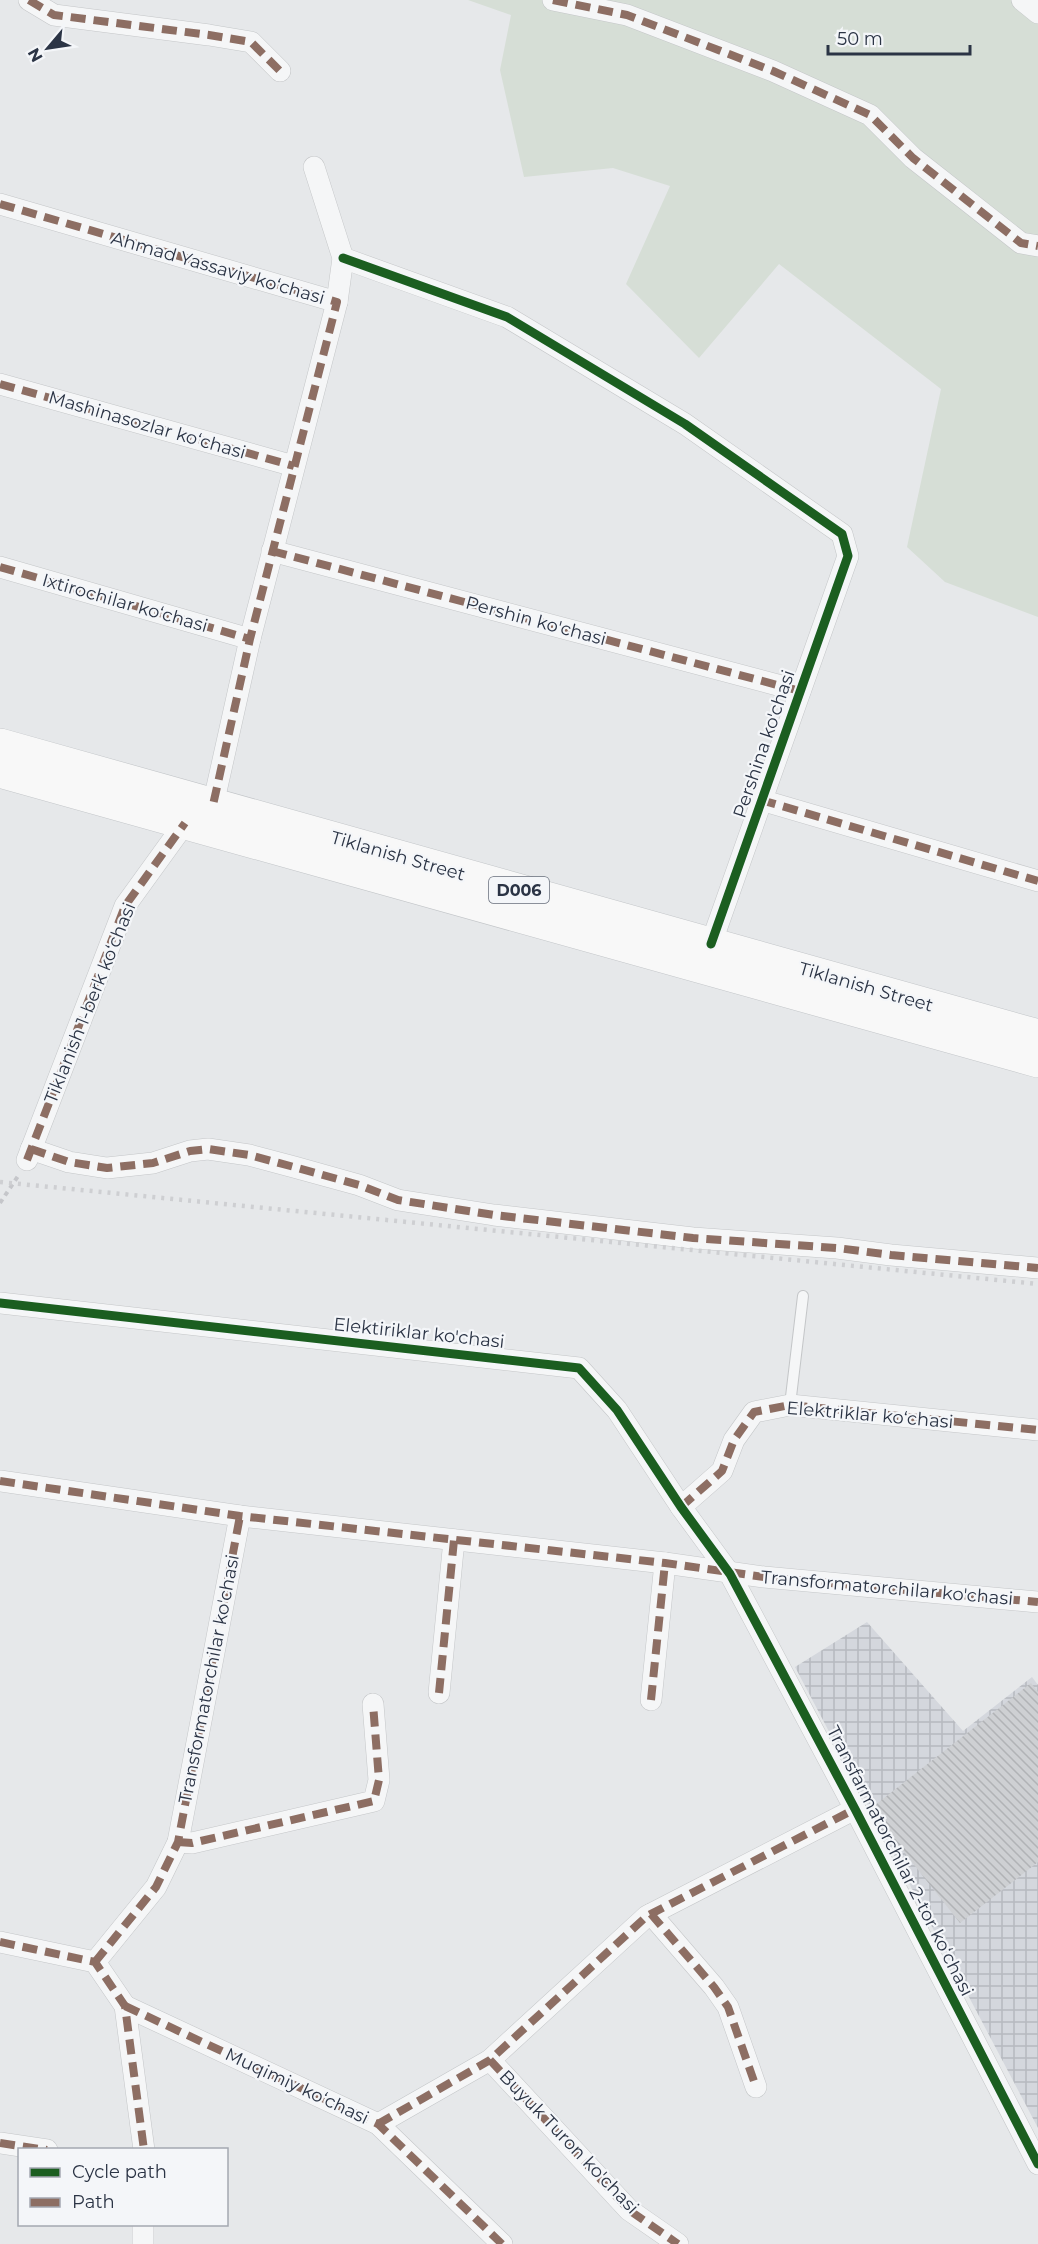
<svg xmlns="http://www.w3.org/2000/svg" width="1038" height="2244" font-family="Montserrat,sans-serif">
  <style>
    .industrial { fill: url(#industrial-grid) }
    .green { fill: #d6ded6 }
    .building { fill: url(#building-back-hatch) }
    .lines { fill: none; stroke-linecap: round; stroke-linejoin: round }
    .lane-casing { stroke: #c4c6c8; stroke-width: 12 }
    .street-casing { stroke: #c4c6c8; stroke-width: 22 }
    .primary-casing { stroke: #c2c5c8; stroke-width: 34 }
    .path { stroke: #c5c6ca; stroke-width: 4; stroke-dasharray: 4.5 4.5; stroke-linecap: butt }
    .lane { stroke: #f5f6f7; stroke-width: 10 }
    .street { stroke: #f5f6f7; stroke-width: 21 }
    .primary { stroke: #f8f8f8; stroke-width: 33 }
    .rail { stroke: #cecfd2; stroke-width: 4.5; stroke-dasharray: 3 6; stroke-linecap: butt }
    .quiet { stroke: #8d6e63; stroke-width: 8; stroke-dasharray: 15 8; stroke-linecap: butt }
    .cycleway-casing { stroke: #f4f6f9; stroke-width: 13 }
    .cycleway { stroke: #1b5e20; stroke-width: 9 }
    .labels { text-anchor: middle; stroke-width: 4.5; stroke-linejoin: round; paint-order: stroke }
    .shield { fill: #f4f6f9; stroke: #676e7b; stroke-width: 1.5 }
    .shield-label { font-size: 16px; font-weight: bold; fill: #2b3445 }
    .street-label { font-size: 18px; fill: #2b3445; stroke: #f4f6f9 }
  </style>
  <defs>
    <pattern id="industrial-grid" width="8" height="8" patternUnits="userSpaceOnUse" patternTransform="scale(1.5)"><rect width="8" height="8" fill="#d4d7dd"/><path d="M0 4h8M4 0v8" fill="none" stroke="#b6b9bf"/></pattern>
    <pattern id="building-back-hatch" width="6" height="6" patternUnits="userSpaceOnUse" patternTransform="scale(1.5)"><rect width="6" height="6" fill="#ced0d3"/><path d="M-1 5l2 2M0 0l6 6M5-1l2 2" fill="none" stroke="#b1b3b6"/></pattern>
  </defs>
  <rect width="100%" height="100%" fill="#e6e8ea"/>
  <polygon class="industrial" points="867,1622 963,1731 1032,1677 1038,1685 1038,2128 795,1667"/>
  <polygon class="green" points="468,0 1038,0 1038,617 945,582 907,547 941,389 779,264 699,358 626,284 670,186 613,168 524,177 500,70 511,15"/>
  <polygon class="building" points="1031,1683 1038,1692 1038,1862 960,1923 870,1809"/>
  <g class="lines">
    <g class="lane-casing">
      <polyline id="lane" points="790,1405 803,1296"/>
    </g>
    <g class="street-casing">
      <g id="street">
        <polyline points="29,0 54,15 209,35 251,42 280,71"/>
        <polyline points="553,0 627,15 773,71 870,115 913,158 1021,243 1038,246"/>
        <polyline points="1022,0 1038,13"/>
        <polyline points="0,204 337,302"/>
        <polyline points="343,258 507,317 685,424 842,534 848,556 711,944"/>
        <polyline points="0,384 294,466"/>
        <polyline points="272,551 800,691"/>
        <polyline points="0,567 250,639"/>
        <polyline points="761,800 1038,881"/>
        <polyline points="213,805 250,639 337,302 343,258 314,167"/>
        <polyline points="31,1149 69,1162 107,1168 153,1163 190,1151 208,1149 249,1155 294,1167 359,1185 398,1200 494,1215 693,1238 837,1248 891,1255 1038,1268"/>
        <polyline points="27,1160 125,906 185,823"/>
        <polyline points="0,1303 579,1368 617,1410 681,1507 730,1574 855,1809 1038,2164"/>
        <polyline points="0,1481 240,1516 665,1563 764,1577 1038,1602"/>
        <polyline points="681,1507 722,1471 734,1440 754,1412 790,1405 1038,1430"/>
        <polyline points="439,1693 454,1540"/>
        <polyline points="651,1700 665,1563"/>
        <polyline points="178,1842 192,1843 374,1801 379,1780 373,1704"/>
        <polyline points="651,1914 714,1987 728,2007 756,2087"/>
        <polyline points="0,1942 95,1962 125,2006 144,2150"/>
        <polyline points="95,1962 156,1887 178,1842 240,1516"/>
        <polyline points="125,2006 378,2124 502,2244"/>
        <polyline points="490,2060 629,2210 678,2244"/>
        <polyline points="378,2124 490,2060 647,1916 855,1809"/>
        <polyline points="0,2143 47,2150"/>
        <polyline points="143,2244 143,2224"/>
      </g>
    </g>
    <g class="primary-casing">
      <g id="primary">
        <polyline points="0,745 1038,1036"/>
        <polyline points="0,771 1038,1061"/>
      </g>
    </g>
    <polyline class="path" points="0,1203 18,1176"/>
    <use href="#lane" class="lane"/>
    <use href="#street" class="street"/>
    <use href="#primary" class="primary"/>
    <polyline class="rail" points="0,1182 1038,1284"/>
    <g class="quiet">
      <polyline points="29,0 54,15 209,35 251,42 280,71"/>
      <polyline points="553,0 627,15 773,71 870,115 913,158 1021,243 1038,246"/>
      <polyline points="0,204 337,302 250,639 213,805"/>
      <polyline points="0,384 294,466"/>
      <polyline points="272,551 800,691"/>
      <polyline points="0,567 250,639"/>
      <polyline points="761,800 1038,881"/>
      <polyline points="31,1149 69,1162 107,1168 153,1163 190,1151 208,1149 249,1155 294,1167 359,1185 398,1200 494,1215 693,1238 837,1248 891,1255 1038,1268"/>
      <polyline points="27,1160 125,906 185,823"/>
      <polyline points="0,1481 240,1516 665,1563 764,1577 1038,1602"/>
      <polyline points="681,1507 722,1471 734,1440 754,1412 790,1405 1038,1430"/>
      <polyline points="439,1693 454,1540"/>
      <polyline points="651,1700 665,1563"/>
      <polyline points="178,1842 192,1843 374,1801 379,1780 373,1704"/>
      <polyline points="651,1914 714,1987 728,2007 756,2087"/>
      <polyline points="0,1942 95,1962 125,2006 144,2150"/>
      <polyline points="95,1962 156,1887 178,1842 240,1516"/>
      <polyline points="125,2006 378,2124 502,2244"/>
      <polyline points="490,2060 629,2210 678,2244"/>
      <polyline points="378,2124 490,2060 647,1916 855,1809"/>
      <polyline points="0,2143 47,2150"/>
    </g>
    <g class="cycleway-casing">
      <g id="cycleway">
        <polyline points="343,258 507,317 685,424 842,534 848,556 711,944"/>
        <polyline points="0,1303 579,1368 617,1410 681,1507 730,1574 855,1809 1038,2164"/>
      </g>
    </g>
    <use href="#cycleway" class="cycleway"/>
  </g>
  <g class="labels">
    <rect class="shield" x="489" y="877" width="60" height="26" rx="4.5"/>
    <g class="shield-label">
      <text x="519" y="896">D006</text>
    </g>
    <g class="street-label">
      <text transform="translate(218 268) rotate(16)" y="6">Ahmad Yassaviy ko‘chasi</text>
      <text transform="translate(147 425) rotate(16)" y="6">Mashinasozlar ko‘chasi</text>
      <text transform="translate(125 603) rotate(16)" y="6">Ixtirochilar ko‘chasi</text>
      <text transform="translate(536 621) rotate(15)" y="6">Pershin ko'chasi</text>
      <text transform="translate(764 744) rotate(-71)" y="6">Pershina ko'chasi</text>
      <text transform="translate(398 856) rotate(16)" y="6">Tiklanish Street</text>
      <text transform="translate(866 987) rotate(16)" y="6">Tiklanish Street</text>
      <text transform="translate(90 1003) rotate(-68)" y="6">Tiklanish 1-berk ko‘chasi</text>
      <text transform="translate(419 1333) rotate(6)" y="6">Elektiriklar ko'chasi</text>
      <text transform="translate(870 1415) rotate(5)" y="6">Elektriklar ko‘chasi</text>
      <text transform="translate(887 1588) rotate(5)" y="6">Transformatorchilar ko'chasi</text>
      <text transform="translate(209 1679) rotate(-79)" y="6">Transformatorchilar ko'chasi</text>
      <text transform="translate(900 1861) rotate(63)" y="6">Transfarmatorchilar 2-tor koʻchasi</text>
      <text transform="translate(297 2086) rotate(25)" y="6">Muqimiy ko‘chasi</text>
      <text transform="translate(569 2142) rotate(46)" y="6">Buyuk Turon ko'chasi</text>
    </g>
  </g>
  <rect x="18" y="2148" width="210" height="78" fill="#f4f6f9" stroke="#a4a8b1" stroke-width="1.5"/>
  <rect x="30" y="2168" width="30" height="9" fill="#1b5e20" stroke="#a4a8b1" stroke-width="1.5"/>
  <text x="72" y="2178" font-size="18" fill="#2b3445">Cycle path</text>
  <rect x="30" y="2198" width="30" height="9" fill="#8d6e63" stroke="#a4a8b1" stroke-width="1.5"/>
  <text x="72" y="2208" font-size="18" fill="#2b3445">Path</text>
  <g transform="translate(48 48) rotate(241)" stroke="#f4f6f9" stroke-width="4.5" paint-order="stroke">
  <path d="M0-4.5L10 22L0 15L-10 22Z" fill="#2b3445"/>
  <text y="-9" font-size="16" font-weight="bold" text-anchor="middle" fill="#2b3445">N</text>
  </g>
  <path d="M828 45v9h142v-9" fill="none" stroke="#2b3445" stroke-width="3"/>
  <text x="837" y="45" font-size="18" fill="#2b3445" stroke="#f4f6f9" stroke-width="4.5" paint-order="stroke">50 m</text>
</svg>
